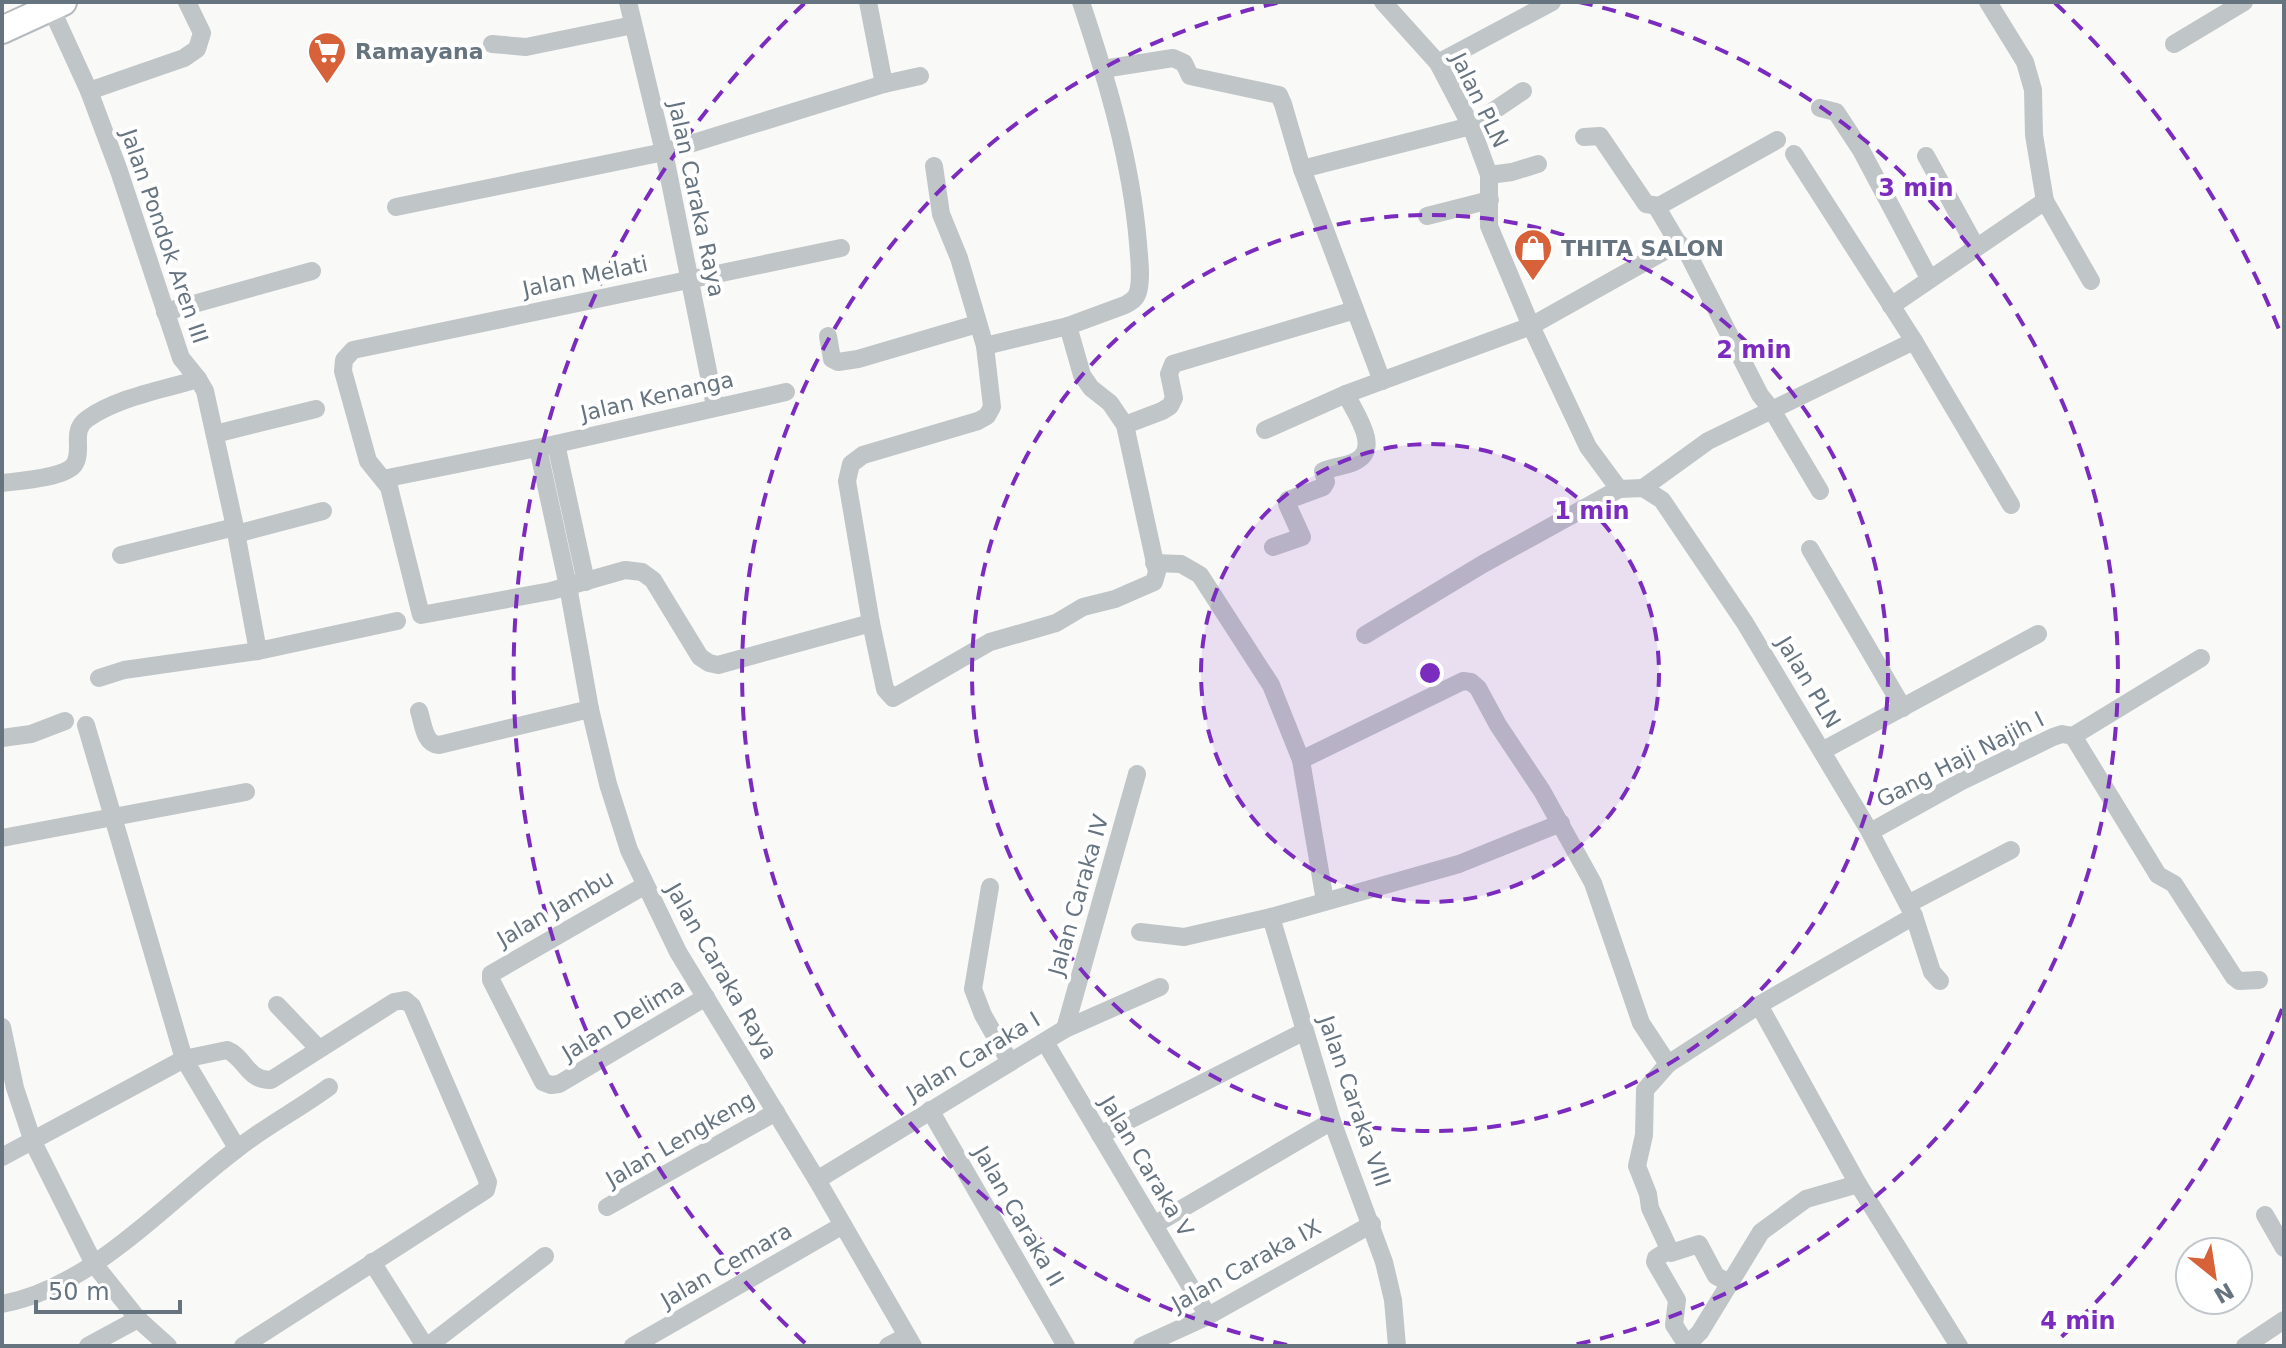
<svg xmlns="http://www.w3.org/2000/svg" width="2286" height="1348" font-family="'DejaVu Sans',sans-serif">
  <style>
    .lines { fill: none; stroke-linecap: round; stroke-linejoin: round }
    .secondary-casing { stroke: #b5babf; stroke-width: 30 }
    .minor { stroke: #c0c5c8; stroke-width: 18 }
    .secondary { stroke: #fff; stroke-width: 26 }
    .ring { fill: none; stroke: #7b2cbf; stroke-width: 4; stroke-dasharray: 14 10 }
    .labels { text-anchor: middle; stroke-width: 8; stroke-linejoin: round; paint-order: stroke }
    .poi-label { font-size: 22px; font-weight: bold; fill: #667480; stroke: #fff; text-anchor: start }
    .street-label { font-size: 22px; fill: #667480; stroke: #fff }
    .centre { fill: #7b2cbf; stroke: #fff; stroke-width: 4 }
    .ring-label { font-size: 24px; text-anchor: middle; font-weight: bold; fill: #7b2cbf; stroke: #fff; stroke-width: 8; stroke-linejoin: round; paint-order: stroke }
  </style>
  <rect width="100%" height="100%" fill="#f9f9f7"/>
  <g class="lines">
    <g class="secondary-casing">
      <polyline id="secondary" points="2,30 63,2"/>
    </g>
    <g class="minor">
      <polyline points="628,2 664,152 715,406"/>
      <polyline points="868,2 884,84 920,76"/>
      <polyline points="1383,2 1438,63 1471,126 1489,175 1489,226 1531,326 1588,447 1619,489 1643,488 1662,500 1745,623 1870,832 1914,916 1932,972 1940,981"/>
      <polyline points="1988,2 2025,62 2033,90 2034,135 2045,201 2091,281"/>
      <polyline points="51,8 89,91 119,171 181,358 198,379 205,391 235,527 258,651 124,670 99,678"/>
      <polyline points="492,44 526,47 633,25"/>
      <polyline points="2174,44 2244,2"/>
      <polyline points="1438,63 1552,2"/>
      <polyline points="1103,69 1173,58 1184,63 1190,76 1279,95 1283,104 1302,169 1382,381"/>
      <polyline points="89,91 184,58 197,49 202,33 187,2"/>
      <polyline points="1820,108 1836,112 1861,150 1929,278"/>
      <polyline points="1584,137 1600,136 1646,204 1659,206 1777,140"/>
      <polyline points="1794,154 1914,341 2011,505"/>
      <polyline points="1926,156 1976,247"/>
      <polyline points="934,166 941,214 959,258 985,346 992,407 987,416 978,421 863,455 851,464 847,481 871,623 885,689 893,698 990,642 1056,623 1083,607 1115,599 1154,582 1157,572 1125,425 1110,403 1091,388 1082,375 1068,326"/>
      <polyline points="1302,169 1471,126 1523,91"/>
      <polyline points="1489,175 1512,172 1538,164"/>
      <polyline points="1656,206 1678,243"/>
      <polyline points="396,207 664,152 884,84"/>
      <polyline points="1427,216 1490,200"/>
      <polyline points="841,248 353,350 344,360 343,371 368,461 389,487 421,615 551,591 625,570 642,572 653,580 700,657 709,663 718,665 871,623"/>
      <polyline points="1891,306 2045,201"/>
      <polyline points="165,312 312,271"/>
      <polyline points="828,336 832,359 838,362 858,359 977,324"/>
      <path d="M985,346L1068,326L1125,305C1131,302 1136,299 1138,292C1142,278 1139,258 1138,243C1131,160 1107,80 1081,2"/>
      <polyline points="1125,425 1162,411 1170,406 1174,398 1169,374 1173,364 1355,310"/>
      <polyline points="1265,430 1346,394 1531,326 1679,243 1686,250 1760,395 1772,410 1820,491"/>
      <polyline points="215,434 316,409"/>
      <polyline points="556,444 586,582"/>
      <polyline points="538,448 568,586 590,709 608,784 629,850 678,952 817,1180 913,1346"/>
      <polyline points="383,479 556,444 786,392"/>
      <path d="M2,483C18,481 64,478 74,465C84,450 70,431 87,419C118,397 163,390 198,379"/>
      <polyline points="1643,488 1708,441 1914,341"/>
      <polyline points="236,534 323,511"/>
      <path d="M1273,547L1302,537L1287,504L1288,500L1323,487L1326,482L1323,471C1333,467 1345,466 1354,462C1383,449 1354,412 1346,394"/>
      <polyline points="1810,549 1903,708"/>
      <polyline points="121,555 235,527"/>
      <polyline points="1154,563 1181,564 1200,575 1271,685 1301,760 1463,681 1471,682 1478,688 1498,725 1542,791 1593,883 1641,1023 1668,1064 1759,1005 1914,916"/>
      <polyline points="1365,635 1483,564 1619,489"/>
      <polyline points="258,651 397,621"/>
      <path d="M419,711C423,723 424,744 439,745L590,709"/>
      <polyline points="86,725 184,1059 237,1148"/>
      <polyline points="2073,736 2158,875 2174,884 2234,977 2239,981 2259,980"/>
      <polyline points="2073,736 2201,658"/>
      <polyline points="2,738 31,734 65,721"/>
      <polyline points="1822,751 2038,634"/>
      <polyline points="1301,760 1325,901"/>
      <polyline points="1870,832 1962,781 2053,737 2062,734 2073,736"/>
      <polyline points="2,838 246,792"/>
      <polyline points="644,886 491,974 491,980 543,1082 551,1085 559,1084 706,997"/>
      <polyline points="990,887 973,989 983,1015 1010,1062"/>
      <polyline points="1908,904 2011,850"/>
      <polyline points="1271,917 1332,1121 1384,1262 1393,1300 1397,1346"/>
      <polyline points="1140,932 1184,937 1271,917 1459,864 1561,823"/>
      <polyline points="277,1005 319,1049"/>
      <polyline points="1759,1005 1858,1184 1959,1346"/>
      <polyline points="2,1027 15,1088 33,1142 94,1264 138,1319 168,1346"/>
      <polyline points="1065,1029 1137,774"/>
      <polyline points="1045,1042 1208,1316"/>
      <polyline points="1668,1064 1645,1090 1644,1135 1637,1166 1648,1194 1650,1208 1671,1253 1699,1244 1716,1276 1730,1283"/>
      <polyline points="930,1110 1066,1346"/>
      <polyline points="1100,1135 1305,1031"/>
      <path d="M2,1157L184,1059L227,1050C245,1057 247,1081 271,1080L394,1002L405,1000L412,1006L488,1182L486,1190L243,1346"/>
      <polyline points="817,1180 1065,1029 1160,987"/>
      <polyline points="607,1207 776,1112"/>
      <polyline points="2265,1215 2284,1248"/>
      <polyline points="1154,1225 1332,1121"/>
      <polyline points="1669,1250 1656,1258 1655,1262 1677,1300 1674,1325 1687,1345"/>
      <polyline points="372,1262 425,1346"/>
      <path d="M2,1304C91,1288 166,1202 237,1149C266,1126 299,1109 329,1087"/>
      <polyline points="88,1346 138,1319"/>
      <polyline points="428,1346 545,1256"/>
      <polyline points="633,1346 843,1225"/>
      <polyline points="888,1346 907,1336"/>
      <polyline points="1142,1346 1208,1316 1372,1224"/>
      <polyline points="1686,1346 1700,1332 1761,1232 1806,1199 1858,1184"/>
      <polyline points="2245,1346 2284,1320"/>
    </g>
    <use href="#secondary" class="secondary"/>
  </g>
  <circle cx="1430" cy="673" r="229" fill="#7b2cbf" fill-opacity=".12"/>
  <g class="ring">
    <circle cx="1430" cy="673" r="229"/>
    <circle cx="1430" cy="673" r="458"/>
    <path d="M1287 1345A687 687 0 0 1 1281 2M1579 2A687 687 0 0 1 1573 1345"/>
    <path d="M2282 1009A916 916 0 0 1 2055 1343M805 1343A916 916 0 0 1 805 3M2055 3A916 916 0 0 1 2282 337"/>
  </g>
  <defs>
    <g id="supermarket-pin" transform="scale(2)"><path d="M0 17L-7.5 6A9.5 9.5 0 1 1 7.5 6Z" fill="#d76139" stroke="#fff"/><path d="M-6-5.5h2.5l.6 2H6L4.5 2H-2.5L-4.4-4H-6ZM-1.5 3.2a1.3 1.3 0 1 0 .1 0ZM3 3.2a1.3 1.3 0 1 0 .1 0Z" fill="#fff"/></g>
    <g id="shop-pin" transform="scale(2)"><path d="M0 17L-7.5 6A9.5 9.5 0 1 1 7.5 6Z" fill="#d76139" stroke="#fff"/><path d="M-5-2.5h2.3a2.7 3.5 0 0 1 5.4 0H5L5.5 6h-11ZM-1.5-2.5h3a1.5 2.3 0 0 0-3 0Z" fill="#fff"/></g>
  </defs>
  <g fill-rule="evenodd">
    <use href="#supermarket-pin" x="327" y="51"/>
    <use href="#shop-pin" x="1533" y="248"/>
  </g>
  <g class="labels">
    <g class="poi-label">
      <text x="355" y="59">Ramayana</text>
      <text x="1561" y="256">THITA SALON</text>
    </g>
    <g class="street-label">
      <text transform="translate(1480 100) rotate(64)" y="8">Jalan PLN</text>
      <text transform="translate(697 199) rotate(78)" y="8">Jalan Caraka Raya</text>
      <text transform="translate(165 236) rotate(71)" y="8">Jalan Pondok Aren III</text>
      <text transform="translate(585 276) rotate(-12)" y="8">Jalan Melati</text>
      <text transform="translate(657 396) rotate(-13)" y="8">Jalan Kenanga</text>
      <text transform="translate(1809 682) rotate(59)" y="8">Jalan PLN</text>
      <text transform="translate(1960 759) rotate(-27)" y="8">Gang Haji Najih I</text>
      <text transform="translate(1078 895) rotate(-74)" y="8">Jalan Caraka IV</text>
      <text transform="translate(555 908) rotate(-30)" y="8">Jalan Jambu</text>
      <text transform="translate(722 971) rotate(60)" y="8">Jalan Caraka Raya</text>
      <text transform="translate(623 1019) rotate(-31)" y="8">Jalan Delima</text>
      <text transform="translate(973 1056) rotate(-31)" y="8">Jalan Caraka I</text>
      <text transform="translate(1355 1101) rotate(71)" y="8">Jalan Caraka VIII</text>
      <text transform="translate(680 1139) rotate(-30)" y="8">Jalan Lengkeng</text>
      <text transform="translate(1147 1166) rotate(59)" y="8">Jalan Caraka V</text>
      <text transform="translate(1019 1216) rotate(60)" y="8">Jalan Caraka II</text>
      <text transform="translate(726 1265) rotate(-30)" y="8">Jalan Cemara</text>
      <text transform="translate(1246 1265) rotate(-29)" y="8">Jalan Caraka IX</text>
    </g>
  </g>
  <circle cx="1430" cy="673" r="12" class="centre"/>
  <g class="ring-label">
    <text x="1916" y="196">3 min</text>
    <text x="1754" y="358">2 min</text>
    <text x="1592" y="519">1 min</text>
    <text x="2078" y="1329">4 min</text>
  </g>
  <rect width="2286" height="1348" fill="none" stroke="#667480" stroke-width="8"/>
  <g transform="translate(2214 1276) rotate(150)"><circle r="38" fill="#ffffff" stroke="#c2c7cc" stroke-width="2"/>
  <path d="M0-6L14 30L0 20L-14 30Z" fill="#d76139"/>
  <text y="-12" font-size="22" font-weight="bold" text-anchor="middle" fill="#667480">N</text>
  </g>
  <path d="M36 1300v12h144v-12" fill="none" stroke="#667480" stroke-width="4"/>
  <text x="48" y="1300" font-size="24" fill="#667480" stroke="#ffffff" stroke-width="6" paint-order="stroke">50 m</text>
</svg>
